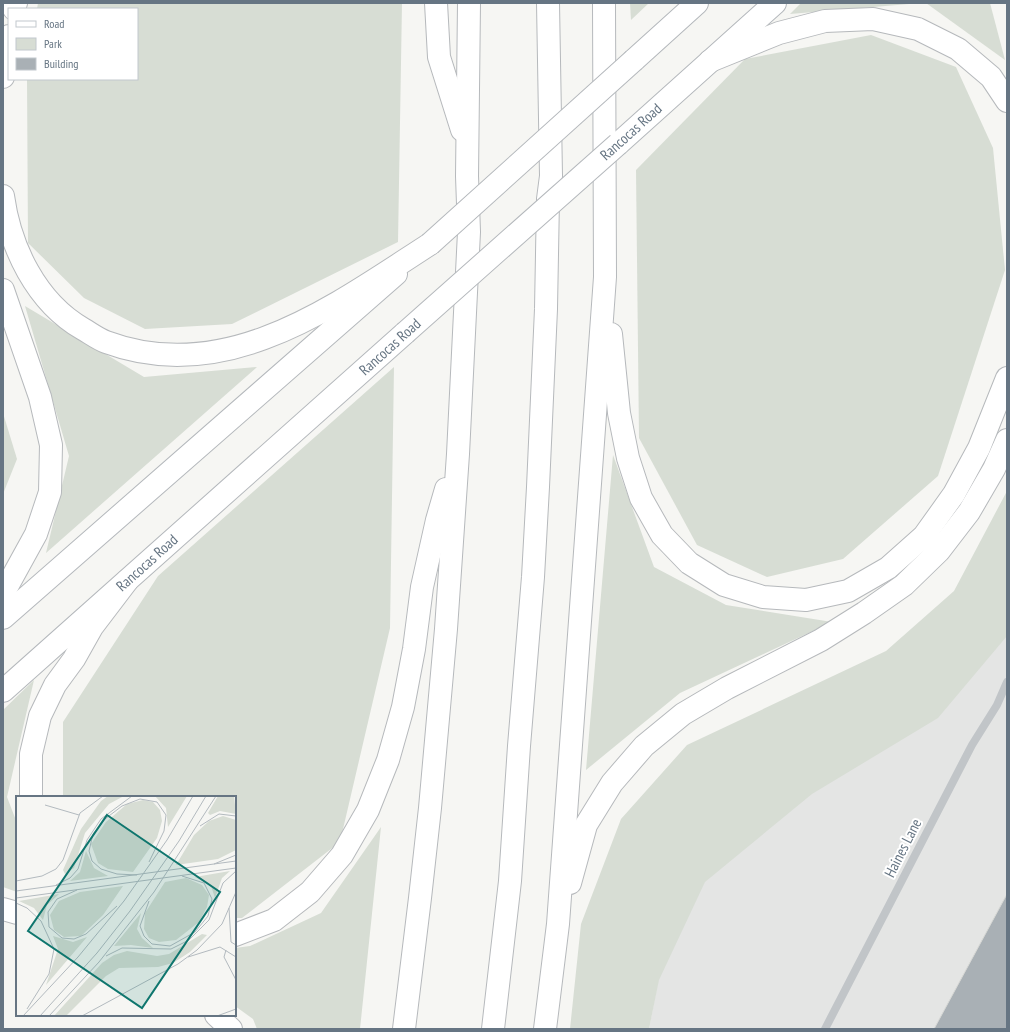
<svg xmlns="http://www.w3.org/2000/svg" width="1010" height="1032" font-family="'PT Sans Narrow',sans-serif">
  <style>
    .built { fill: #e4e5e4 }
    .green { fill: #d7ddd4 }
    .building { fill: #a9b0b5; stroke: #d7d8d5 }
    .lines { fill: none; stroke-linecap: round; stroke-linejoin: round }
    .primary-casing { stroke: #b4b8bc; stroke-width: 24 }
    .motorway-casing { stroke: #b6b9bc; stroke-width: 24 }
    .service { stroke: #c1c5c8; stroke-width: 8 }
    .primary { stroke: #fff; stroke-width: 22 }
    .motorway { stroke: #fff; stroke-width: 22 }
    .primary-bridge-casing { stroke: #b4b8bc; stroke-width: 24; stroke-linecap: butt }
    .primary-bridge { stroke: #fff; stroke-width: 22 }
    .labels { text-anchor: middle; stroke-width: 4; stroke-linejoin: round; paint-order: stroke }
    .street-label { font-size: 15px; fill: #667583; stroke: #fff }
    .inset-road { fill: none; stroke: #b3babf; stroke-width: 1 }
    .view { fill: #0f766e; fill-opacity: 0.15; stroke: #0f766e; stroke-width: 2 }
    .inset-edge { fill: none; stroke: #667583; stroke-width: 2 }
  </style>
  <rect width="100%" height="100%" fill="#f6f6f3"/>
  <polygon class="built" points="1007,589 1007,1029 649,1029 681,861"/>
  <g class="green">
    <polygon points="38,3 402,3 398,242 232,324 145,329 84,298 28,243 27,79 137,79 137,9 37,9"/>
    <polygon points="630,3 649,3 631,20"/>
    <polygon points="801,3 921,3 790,14"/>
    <polygon points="926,3 990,3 1005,60"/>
    <polygon points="871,35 956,67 993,148 1005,270 938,476 843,559 767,577 697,545 639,438 636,170 745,59"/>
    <polygon points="25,306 144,377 257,367 46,553 69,456"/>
    <polygon points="394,367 390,628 340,842 242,918 235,918 235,797 63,797 63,722 158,576"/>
    <polygon points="3,413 17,459 3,494"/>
    <polygon points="613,455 654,567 726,605 832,622 680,693 586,770"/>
    <polygon points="1007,491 1007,636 938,718 812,794 705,882 659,980 649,1029 570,1029 581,924 621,819 687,745 886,651 954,591"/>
    <polygon points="34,680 7,797 17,823 17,892 3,887 3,710"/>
    <polygon points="381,827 360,1029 257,1029 253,1019 235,1006 235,948 250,946 321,913"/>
  </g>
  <polygon class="building" points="1007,894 1007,1029 934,1029"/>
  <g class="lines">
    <g class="primary-casing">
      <g id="primary">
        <polyline points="634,60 697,3"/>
        <polyline points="618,144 775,3"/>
        <polyline points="3,618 396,274"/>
        <polyline points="3,691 405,333"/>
      </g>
    </g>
    <g class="motorway-casing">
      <g id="motorway">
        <polyline points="436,3 439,57 462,130"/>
        <polyline points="14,9 16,3"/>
        <polyline points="710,61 779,33 825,21 873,19 918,29 958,49 991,77 1007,101"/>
        <polyline points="3,77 9,36"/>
        <path d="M3,196C10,247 36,302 83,329C90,333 98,339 106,342C226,387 334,306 430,244"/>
        <polyline points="3,290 40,397 51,445 50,492 36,534 3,594"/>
        <polyline points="611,334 619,413 628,458 641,498 662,535 689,563 724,585 763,597 806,600 848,591 888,568 924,536 954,494 979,448 1007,378"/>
        <polyline points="31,797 31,754 40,716 55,685 74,659 92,627 127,581"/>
        <polyline points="570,883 586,825 612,783 644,746 683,714 727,688 821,640 864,613 904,585 939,551 969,512 994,469 1007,440"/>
        <polyline points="3,909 17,913"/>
        <polyline points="235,935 274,920 310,892 342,855 368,810 388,760 403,707 414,649 422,587 437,520 446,489"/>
        <polyline points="216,1015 231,1029"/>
        <polyline points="404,1029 420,898 430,808 446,629 458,454 469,232 467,176 469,3"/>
        <polyline points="493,1029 510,881 519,746 533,577 538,487 546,309 548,199 551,176 548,3"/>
        <polyline points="545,1029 558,924 605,277 604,3"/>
      </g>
    </g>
    <polyline class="service" points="825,1029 972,745 997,705 1007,682"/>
    <use href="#primary" class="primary"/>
    <use href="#motorway" class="motorway"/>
    <g class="primary-bridge-casing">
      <g id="primary-bridge">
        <polyline points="430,244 634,60"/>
        <polyline points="405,333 618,144"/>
      </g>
    </g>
    <use href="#primary-bridge" class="primary-bridge"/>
  </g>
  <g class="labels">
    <g class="street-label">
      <text transform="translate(631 132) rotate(-42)" y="5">Rancocas Road</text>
      <text transform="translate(390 347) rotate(-42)" y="5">Rancocas Road</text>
      <text transform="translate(147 563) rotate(-42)" y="5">Rancocas Road</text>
      <text transform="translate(903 848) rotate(-63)" y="5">Haines Lane</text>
    </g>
  </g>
  <g transform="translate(16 796)">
    <rect width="220" height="220" fill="#f6f6f3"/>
    <path d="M92,0H108L93,8L69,37L58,72L49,78L47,74L65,33L85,5ZM139,0H171L152,31L150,12ZM202,0H218L220,18L204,15L194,19L192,17ZM127,4L137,6L144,14L146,25L141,42L117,76L92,73L82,67L75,48L90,26L111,8ZM207,20L220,24V54L202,63L160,69L178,39L193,25ZM70,55L78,72L92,80L54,85L64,76ZM214,75L206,82L199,102L195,90L179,81ZM170,82L186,89L193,99L191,111L183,126L160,144L143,146L133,142L128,133L129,117L149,86ZM107,90L87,119L65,140L48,141L38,134L34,119L43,105L64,96ZM43,98L31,109L27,124L18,112L3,105ZM125,117L121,133L126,142L137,152L115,149L98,150ZM186,138L191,139L174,156L157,167L142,171L103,172L90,180L50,220H38L86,167L98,159L111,155L141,160L153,158ZM37,140L57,146L71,141L30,189L42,153Z" fill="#d7ddd4"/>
    <path class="inset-road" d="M29,9L63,19M184,30L203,18L220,20M198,68L220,59M121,79L101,78L85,73L76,65L73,55L77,38L89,23L106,10L124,3L141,6L150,19L148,35L133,66M0,85L26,80L40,73L47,64L64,17L87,0M40,89L54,82L62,73L71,44L85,23L116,0M61,94L41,103L32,116L33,131L46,142L58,143L70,138L101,110M0,95L220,65M0,102L220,72M133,105L124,130L128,140L136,148L154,150L179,136L192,120L196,103L188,87L166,80M0,107L11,112L25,125L38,153L33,178L11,213M213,112L215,146L220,149M210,154L208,161L220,184M90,160L106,152L155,153L173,144L193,124L207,87L220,75M172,161L204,151L220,161M7,220L62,161L108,105L151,44L177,0M24,220L81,157L114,115L163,45L190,0M33,220L83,166L138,96L200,0M66,220L162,168L181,154L206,128L220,96M201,220L220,213"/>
    <path class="view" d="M91,19L204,96L126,212L12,135Z"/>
    <rect width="220" height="220" class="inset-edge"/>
  </g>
  <rect width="1010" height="1032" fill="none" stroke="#667583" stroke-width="8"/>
  <rect x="8" y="8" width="130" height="72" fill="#ffffff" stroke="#c2c8cd"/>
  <rect x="16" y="21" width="20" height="6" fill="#ffffff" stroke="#c2c8cd"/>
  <text x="44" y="28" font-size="12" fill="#667583">Road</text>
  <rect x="16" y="38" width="20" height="12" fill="#d7ddd4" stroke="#c2c8cd"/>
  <text x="44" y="48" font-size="12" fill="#667583">Park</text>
  <rect x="16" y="58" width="20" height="12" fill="#a9b0b5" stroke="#c2c8cd"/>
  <text x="44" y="68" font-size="12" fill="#667583">Building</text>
</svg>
